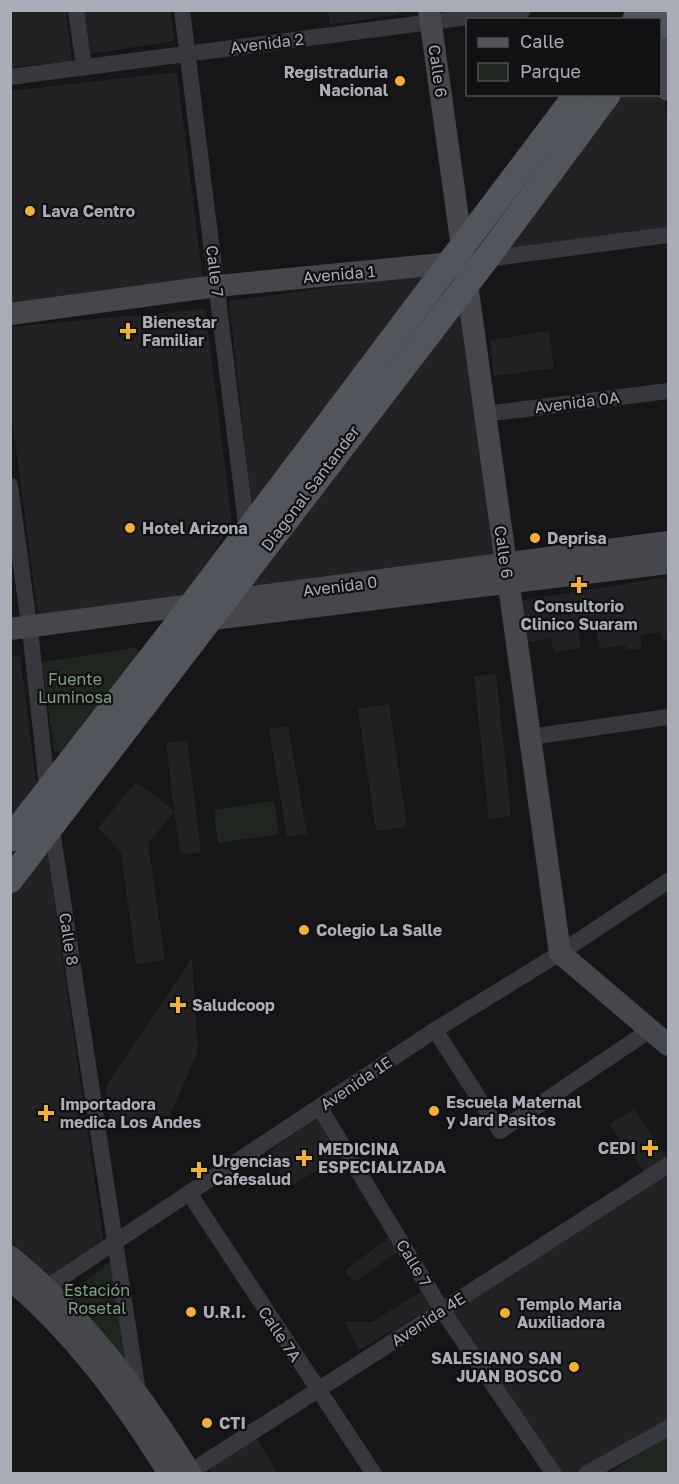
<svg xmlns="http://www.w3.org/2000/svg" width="679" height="1484" font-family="'Golos Text',sans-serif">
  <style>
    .built { fill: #222225 }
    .green { fill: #1e261f }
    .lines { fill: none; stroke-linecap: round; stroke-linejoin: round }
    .street { stroke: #37383d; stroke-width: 16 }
    .secondary { stroke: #45474d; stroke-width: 22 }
    .primary { stroke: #53555c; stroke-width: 26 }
    .poi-dot { fill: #f2b134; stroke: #111113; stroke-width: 2 }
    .labels { text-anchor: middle; stroke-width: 4.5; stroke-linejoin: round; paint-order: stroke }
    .street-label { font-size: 16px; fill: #a8adb8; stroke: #111113 }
    .poi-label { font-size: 16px; font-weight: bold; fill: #a8adb8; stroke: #111113; text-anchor: start }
    .park-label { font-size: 16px; fill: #7fa381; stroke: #111113 }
  </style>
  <rect width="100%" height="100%" fill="#161618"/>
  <g class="built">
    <polygon points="10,11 66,11 72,61 11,67"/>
    <polygon points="84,11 171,11 174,41 90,54"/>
    <polygon points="399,11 399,14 330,25 328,11"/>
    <polygon points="660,55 668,130 668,230 498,253 618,95 660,94"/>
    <polygon points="177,72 203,280 11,306 10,91"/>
    <polygon points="436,273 252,507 229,301"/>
    <polygon points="464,296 496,561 231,599"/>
    <polygon points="205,309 232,523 186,597 38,616 11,411 10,327"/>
    <polygon points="549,331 554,368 494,376 490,340"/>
    <polygon points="668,577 668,639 662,640 660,632 640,635 642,648 627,650 625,645 600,649 596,628 579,632 580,648 554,652 551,638 527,643 519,601"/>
    <polygon points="20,655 38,798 11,833 11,657"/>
    <polygon points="496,674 511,816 489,819 474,676"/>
    <polygon points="389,704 407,827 376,831 358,709"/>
    <polygon points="288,726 307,834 287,837 269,729"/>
    <polygon points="187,740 201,852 181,855 174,812 148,843 165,960 136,964 121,852 98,828 136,782 174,810 166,743"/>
    <polygon points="46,844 105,1252 50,1276 11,1241 11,893"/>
    <polygon points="192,959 198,1051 170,1115 111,1123 105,1087"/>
    <polygon points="634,1109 668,1159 646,1174 609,1124"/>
    <polygon points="320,1116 344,1154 288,1188 298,1203 267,1153"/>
    <polygon points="668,1170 668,1422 589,1473 548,1473 446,1313"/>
    <polygon points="393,1234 402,1249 354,1282 345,1271"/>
    <polygon points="426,1288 432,1307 359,1350 345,1322 372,1322"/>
    <polygon points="255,1437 278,1473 212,1473 207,1466"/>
  </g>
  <g class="green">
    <polygon points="133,648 137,649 139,653 62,753 54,751 42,662"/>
    <polygon points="274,801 279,834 218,843 214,810"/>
    <polygon points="111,1261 125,1362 67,1295"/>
    <polygon points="668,1436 668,1473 609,1473"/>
  </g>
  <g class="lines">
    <g class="street">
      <polyline points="76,10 84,67"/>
      <polyline points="182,10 247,531"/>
      <polyline points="10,77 523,10"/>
      <polyline points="486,259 668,235"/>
      <polyline points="485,414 668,391"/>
      <polyline points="10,485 31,639 48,795"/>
      <polyline points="530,737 668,717"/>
      <polyline points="51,823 138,1392"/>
      <polyline points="435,1030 500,1131 650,1030"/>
      <polyline points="320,1108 442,1310 554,1474"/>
      <polyline points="189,1193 374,1474"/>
      <polyline points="46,1288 435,1030 560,953 668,881"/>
      <polyline points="190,1472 668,1165"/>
      <polyline points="586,1474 668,1428"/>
    </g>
    <g class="secondary">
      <polyline points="429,10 560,953 668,1045"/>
      <polyline points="660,29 668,90"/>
      <polyline points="10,314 217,286 462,262"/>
      <polyline points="197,621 668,563"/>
      <polyline points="10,629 668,542"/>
      <path d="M10,1256C86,1319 139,1391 191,1474"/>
      <path d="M10,1279C76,1335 124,1401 169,1474"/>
    </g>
    <g class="primary">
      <polyline points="635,20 642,10"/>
      <polyline points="660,26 668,14"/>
      <polyline points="10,839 179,622 577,94"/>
      <polyline points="10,880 486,259 608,94"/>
    </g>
  </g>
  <g class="poi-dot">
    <circle cx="400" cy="81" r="6"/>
    <circle cx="30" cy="211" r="6"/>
    <path d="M125 322h6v6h6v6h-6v6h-6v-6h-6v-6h6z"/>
    <circle cx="130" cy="528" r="6"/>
    <circle cx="535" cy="538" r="6"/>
    <path d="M576 576h6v6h6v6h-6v6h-6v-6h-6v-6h6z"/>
    <circle cx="304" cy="930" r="6"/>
    <path d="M175 996h6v6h6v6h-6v6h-6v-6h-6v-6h6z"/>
    <circle cx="434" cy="1111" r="6"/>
    <path d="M43 1104h6v6h6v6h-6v6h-6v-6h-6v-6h6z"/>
    <path d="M647 1139h6v6h6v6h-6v6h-6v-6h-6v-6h6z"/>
    <path d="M301 1149h6v6h6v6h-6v6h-6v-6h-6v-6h6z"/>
    <path d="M196 1161h6v6h6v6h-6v6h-6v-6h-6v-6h6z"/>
    <circle cx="191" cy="1312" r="6"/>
    <circle cx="505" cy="1313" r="6"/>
    <circle cx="574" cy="1367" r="6"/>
    <circle cx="207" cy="1423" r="6"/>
  </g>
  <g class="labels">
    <g class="street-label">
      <text transform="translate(267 43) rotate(-7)" y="6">Avenida 2</text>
      <text transform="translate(438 71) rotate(82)" y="6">Calle 6</text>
      <text transform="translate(215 271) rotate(83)" y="6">Calle 7</text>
      <text transform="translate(339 274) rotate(-5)" y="6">Avenida 1</text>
      <text transform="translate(577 402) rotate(-7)" y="6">Avenida 0A</text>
      <text transform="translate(310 488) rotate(-53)" y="6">Diagonal Santander</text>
      <text transform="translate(504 552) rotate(82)" y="6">Calle 6</text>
      <text transform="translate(340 586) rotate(-7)" y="6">Avenida 0</text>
      <text transform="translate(69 939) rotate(81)" y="6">Calle 8</text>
      <text transform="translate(356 1083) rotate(-34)" y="6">Avenida 1E</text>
      <text transform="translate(414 1263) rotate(59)" y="6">Calle 7</text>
      <text transform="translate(428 1319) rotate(-33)" y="6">Avenida 4E</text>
      <text transform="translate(280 1334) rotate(56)" y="6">Calle 7A</text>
    </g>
    <g class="poi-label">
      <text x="388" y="78" text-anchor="end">Registraduria<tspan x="388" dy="18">Nacional</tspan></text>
      <text x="42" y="217">Lava Centro</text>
      <text x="142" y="328">Bienestar<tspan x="142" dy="18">Familiar</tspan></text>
      <text x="142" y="534">Hotel Arizona</text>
      <text x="547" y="544">Deprisa</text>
      <text x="579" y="612" text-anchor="middle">Consultorio<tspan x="579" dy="18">Clinico Suaram</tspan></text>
      <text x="316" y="936">Colegio La Salle</text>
      <text x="192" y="1011">Saludcoop</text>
      <text x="446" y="1108">Escuela Maternal<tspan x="446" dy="18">y Jard Pasitos</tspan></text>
      <text x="60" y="1110">Importadora<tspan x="60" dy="18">medica Los Andes</tspan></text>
      <text x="636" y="1154" text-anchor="end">CEDI</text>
      <text x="318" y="1155">MEDICINA<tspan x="318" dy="18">ESPECIALIZADA</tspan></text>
      <text x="212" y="1167">Urgencias<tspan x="212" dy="18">Cafesalud</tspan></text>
      <text x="517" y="1310">Templo Maria<tspan x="517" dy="18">Auxiliadora</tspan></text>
      <text x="203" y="1318">U.R.I.</text>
      <text x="562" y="1364" text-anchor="end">SALESIANO SAN<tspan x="562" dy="18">JUAN BOSCO</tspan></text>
      <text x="219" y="1429">CTI</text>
    </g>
    <g class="park-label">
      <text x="75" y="685">Fuente<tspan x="75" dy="18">Luminosa</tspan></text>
      <text x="97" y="1296">Estación<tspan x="97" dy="18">Rosetal</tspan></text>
    </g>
  </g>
  <rect width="679" height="1484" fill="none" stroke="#a8adb8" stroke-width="24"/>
  <rect x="466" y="18" width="195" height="78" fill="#111113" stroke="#4d4f55" stroke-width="1.5"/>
  <rect x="478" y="38" width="30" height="9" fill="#53555c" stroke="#4d4f55" stroke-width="1.5"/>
  <text x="520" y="48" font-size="18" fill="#a8adb8">Calle</text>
  <rect x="478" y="63" width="30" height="18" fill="#1e261f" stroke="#4d4f55" stroke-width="1.5"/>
  <text x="520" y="78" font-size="18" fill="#a8adb8">Parque</text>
</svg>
